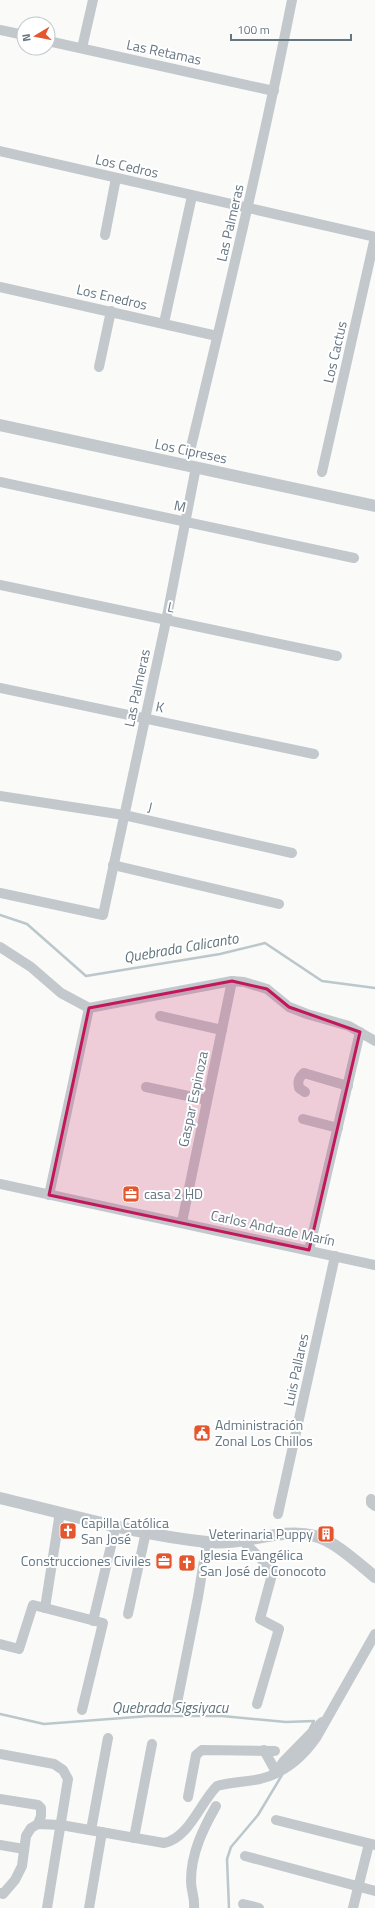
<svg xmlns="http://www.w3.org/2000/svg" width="375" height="1908" font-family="'Titillium Web',sans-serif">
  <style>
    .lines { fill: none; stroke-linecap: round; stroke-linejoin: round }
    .stream { stroke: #bbc7cb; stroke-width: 2.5 }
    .minor { stroke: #c3c8cc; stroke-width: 10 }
    .tertiary { stroke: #c3c8cc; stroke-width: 12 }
    .marked { fill: #c2185b; fill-opacity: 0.2; stroke: #c2185b; stroke-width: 3; stroke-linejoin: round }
    .labels { text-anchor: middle; stroke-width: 4; stroke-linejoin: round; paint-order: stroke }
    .street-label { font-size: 14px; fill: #657683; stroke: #fff }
    .poi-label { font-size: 14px; fill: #657683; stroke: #fff; text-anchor: start }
    .water-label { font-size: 15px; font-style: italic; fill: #60757c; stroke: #fff }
  </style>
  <rect width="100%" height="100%" fill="#fafaf8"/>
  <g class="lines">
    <g class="stream">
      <polyline points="0,915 27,924 86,976 220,954 265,943 322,981 375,988"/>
      <polyline points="0,1714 44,1724 149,1716 222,1716 286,1722 314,1721 310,1728"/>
      <polyline points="229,1908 227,1859 231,1847 258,1815 282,1775"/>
    </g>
    <g class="minor">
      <polyline points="0,30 24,35"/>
      <polyline points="48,41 274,91"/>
      <polyline points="82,48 93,0"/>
      <polyline points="0,151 375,237"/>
      <polyline points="105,235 116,178"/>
      <polyline points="0,287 217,336"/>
      <polyline points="164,323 192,196"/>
      <polyline points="99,367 111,311"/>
      <path d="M190,451C226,301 262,151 292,0"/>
      <polyline points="322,472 375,237"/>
      <polyline points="0,482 354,558"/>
      <polyline points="0,585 337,656"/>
      <polyline points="0,688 314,754"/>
      <polyline points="0,796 124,815 292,853"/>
      <polyline points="113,865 279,904"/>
      <polyline points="0,893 103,915 166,621 196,467"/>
      <polyline points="0,947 31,967 61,993 89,1008 232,981 244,982 267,989 289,1007 307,1014 349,1026 375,1041"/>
      <polyline points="160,1016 222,1030"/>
      <polyline points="146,1087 207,1100"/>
      <path d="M305,1092L299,1088C297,1081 299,1077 304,1073L348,1086"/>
      <polyline points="303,1119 338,1128"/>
      <polyline points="0,1184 375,1265"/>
      <polyline points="49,1195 89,1008"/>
      <polyline points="182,1222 232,981"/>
      <polyline points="309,1250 360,1032"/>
      <polyline points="371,1499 371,1503 375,1506"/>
      <polyline points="60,1512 45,1608 103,1623 82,1710"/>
      <polyline points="278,1514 335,1256"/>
      <polyline points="244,1542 273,1571 260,1619 279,1629 257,1704"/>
      <polyline points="128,1614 146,1532"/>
      <polyline points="93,1621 116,1525"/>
      <polyline points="0,1644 19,1649 33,1605 45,1608"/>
      <polyline points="176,1708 198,1597 207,1542"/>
      <polyline points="264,1750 276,1772"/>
      <polyline points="0,1754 54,1764 63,1770 68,1779 47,1908"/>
      <polyline points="276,1772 283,1762 322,1722"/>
      <polyline points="188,1797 196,1755 202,1750 275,1751"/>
      <polyline points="0,1799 38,1805 41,1808 41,1816 38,1824"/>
      <polyline points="276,1820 375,1845"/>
      <polyline points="91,1830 108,1738"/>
      <polyline points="134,1838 152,1744"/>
      <polyline points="0,1845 24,1849"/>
      <polyline points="245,1856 375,1891"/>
      <path d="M0,1893L3,1894L15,1880L22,1866L26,1836L31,1828L38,1824L61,1825L164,1843C189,1838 200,1803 217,1786C231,1782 246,1782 260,1779C285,1773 302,1758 316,1738L375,1634"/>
      <polyline points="243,1904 259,1908"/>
      <polyline points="89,1908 102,1832"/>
      <path d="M194,1908C195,1897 191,1891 191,1881C191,1853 203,1829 216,1806"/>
      <polyline points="353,1908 369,1844"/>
    </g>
    <g class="tertiary">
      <polyline points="0,425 375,506"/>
      <path d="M0,1498C68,1514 137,1535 207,1542C243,1546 281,1527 315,1536C335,1541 359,1564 375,1577"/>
    </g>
  </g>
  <path class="marked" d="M232,981L267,989L289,1007L360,1032L309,1250L49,1195L89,1008Z"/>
  <defs>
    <g id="office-square" transform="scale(0.9)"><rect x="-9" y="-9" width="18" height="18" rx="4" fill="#e4572e" stroke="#fff"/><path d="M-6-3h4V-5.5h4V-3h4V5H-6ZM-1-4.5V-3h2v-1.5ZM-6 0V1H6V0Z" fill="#fff"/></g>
    <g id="civic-square" transform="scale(0.9)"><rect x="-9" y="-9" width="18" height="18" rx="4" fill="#e4572e" stroke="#fff"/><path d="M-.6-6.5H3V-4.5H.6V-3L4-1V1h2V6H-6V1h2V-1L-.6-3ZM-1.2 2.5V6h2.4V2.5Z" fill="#fff"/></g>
    <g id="church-square" transform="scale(0.9)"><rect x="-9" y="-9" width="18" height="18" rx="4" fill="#e4572e" stroke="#fff"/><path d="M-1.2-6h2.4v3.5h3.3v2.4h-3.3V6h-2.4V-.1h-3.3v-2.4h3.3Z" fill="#fff"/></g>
    <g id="building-square" transform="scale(0.9)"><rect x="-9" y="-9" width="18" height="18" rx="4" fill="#e4572e" stroke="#fff"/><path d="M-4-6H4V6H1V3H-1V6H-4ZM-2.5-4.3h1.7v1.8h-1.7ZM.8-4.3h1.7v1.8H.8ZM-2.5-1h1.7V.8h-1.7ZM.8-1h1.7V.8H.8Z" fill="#fff"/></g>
  </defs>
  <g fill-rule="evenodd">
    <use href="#office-square" x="131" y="1194"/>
    <use href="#civic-square" x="202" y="1433"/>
    <use href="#church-square" x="68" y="1531"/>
    <use href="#building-square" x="326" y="1534"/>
    <use href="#office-square" x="164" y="1561"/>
    <use href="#church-square" x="187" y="1563"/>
  </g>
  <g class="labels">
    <g class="street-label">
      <text transform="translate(164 52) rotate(12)" y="5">Las Retamas</text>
      <text transform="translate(127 166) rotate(13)" y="5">Los Cedros</text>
      <text transform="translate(230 223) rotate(-77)" y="5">Las Palmeras</text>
      <text transform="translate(112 297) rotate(13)" y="5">Los Enedros</text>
      <text transform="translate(335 352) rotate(-77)" y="5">Los Cactus</text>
      <text transform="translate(191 451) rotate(12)" y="5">Los Cipreses</text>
      <text transform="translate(180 506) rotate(12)" y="5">M</text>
      <text transform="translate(171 607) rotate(12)" y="5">L</text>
      <text transform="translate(137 688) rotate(-78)" y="5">Las Palmeras</text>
      <text transform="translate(160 707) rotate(12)" y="5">K</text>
      <text transform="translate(150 807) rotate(13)" y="5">J</text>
      <text transform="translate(193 1099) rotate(-78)" y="5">Gaspar Espinoza</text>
      <text transform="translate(273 1228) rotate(12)" y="5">Carlos Andrade Marín</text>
      <text transform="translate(296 1370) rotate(-78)" y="5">Luis Pallares</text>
    </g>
    <g class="poi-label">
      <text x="144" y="1199">casa 2 HD</text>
      <text x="215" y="1430">Administración<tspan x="215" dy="16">Zonal Los Chillos</tspan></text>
      <text x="81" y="1528">Capilla Católica<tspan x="81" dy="16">San José</tspan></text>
      <text x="313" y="1539" text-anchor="end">Veterinaria Puppy</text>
      <text x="200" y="1560">Iglesia Evangélica<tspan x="200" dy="16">San José de Conocoto</tspan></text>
      <text x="151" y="1566" text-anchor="end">Construcciones Civiles</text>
    </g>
    <g class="water-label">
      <text transform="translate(181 948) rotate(-10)" y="5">Quebrada Calicanto</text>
      <text x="170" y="1713">Quebrada Sigsiyacu</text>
    </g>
  </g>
  <g transform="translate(36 36) rotate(260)"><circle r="19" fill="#ffffff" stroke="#c1c8cd"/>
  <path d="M0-3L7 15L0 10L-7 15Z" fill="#e4572e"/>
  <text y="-6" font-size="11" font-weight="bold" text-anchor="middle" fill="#657683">N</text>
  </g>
  <path d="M231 34v6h120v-6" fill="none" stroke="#657683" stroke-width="2"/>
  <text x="237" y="34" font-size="12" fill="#657683" stroke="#ffffff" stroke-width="3" paint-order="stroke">100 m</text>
</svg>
